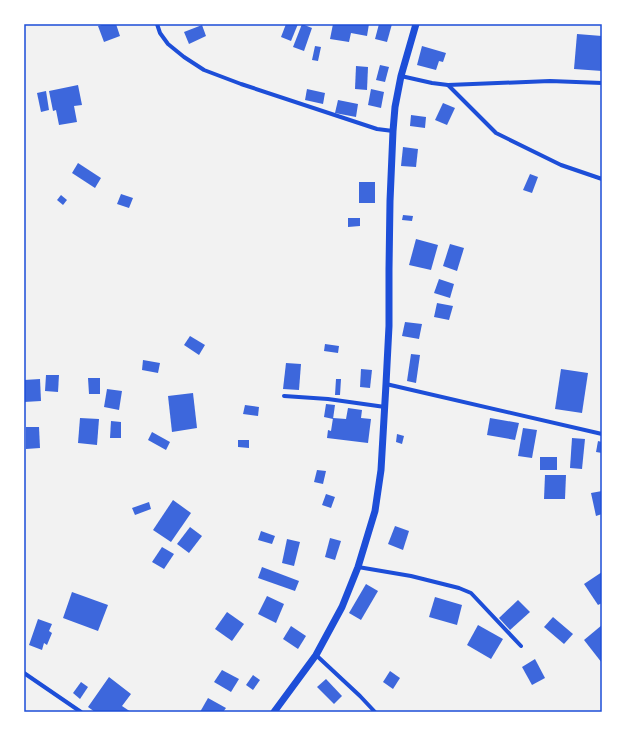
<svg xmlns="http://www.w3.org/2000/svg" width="626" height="736" font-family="Montserrat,sans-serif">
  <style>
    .building { fill: #3d67dc }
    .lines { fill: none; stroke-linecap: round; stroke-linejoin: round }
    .minor { stroke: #1d4ed8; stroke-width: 4 }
    .tertiary { stroke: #1d4ed8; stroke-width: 7 }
    .neatline { fill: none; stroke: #1d4ed8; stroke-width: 1.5 }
  </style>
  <rect width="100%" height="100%" fill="#f2f2f2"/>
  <g class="building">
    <polygon points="105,24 116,24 120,36 104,42 98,26"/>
    <polygon points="286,24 298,24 291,41 281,37"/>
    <polygon points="302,24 312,28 304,51 293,47"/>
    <polygon points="333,24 369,24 367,36 351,33 349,42 330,39"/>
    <polygon points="379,24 392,24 387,42 375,39"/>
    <polygon points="202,25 206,36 189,44 184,32"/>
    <polygon points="577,34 602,36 602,71 574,69"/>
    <polygon points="315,46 321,47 318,61 312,60"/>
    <polygon points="422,46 446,53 443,62 439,61 436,70 417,65"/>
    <polygon points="380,65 389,67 385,82 376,80"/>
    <polygon points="356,66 368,67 367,90 355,89"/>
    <polygon points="78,85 82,105 74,106 77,122 59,125 56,110 53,111 49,91"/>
    <polygon points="307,89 325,93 323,104 305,100"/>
    <polygon points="371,89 384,92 381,108 368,105"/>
    <polygon points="46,91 49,110 41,112 37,93"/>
    <polygon points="338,100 358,104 356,117 335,113"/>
    <polygon points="443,103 455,108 447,125 435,120"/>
    <polygon points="411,115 426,117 425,128 410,126"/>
    <polygon points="403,147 418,149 416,167 401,166"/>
    <polygon points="78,163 101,178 95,188 72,173"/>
    <polygon points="530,174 538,177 532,193 523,190"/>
    <rect x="359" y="182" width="16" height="21"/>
    <polygon points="121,194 133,198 129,208 117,204"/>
    <polygon points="61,195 67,200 63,205 57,200"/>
    <polygon points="403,215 413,216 412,221 402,220"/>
    <polygon points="348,218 360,218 360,226 348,227"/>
    <polygon points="416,239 438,245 431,270 409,265"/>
    <polygon points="450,244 464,248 457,271 443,266"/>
    <polygon points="439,279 454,284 450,298 434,293"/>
    <polygon points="437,303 453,306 449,320 434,317"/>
    <polygon points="405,322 422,324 419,339 402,336"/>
    <polygon points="190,336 205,345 199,355 184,345"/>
    <polygon points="325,344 339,346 338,353 324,351"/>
    <polygon points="411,354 420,355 416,383 407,381"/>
    <polygon points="143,360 160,363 158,373 142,370"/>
    <polygon points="286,363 301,364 299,390 283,389"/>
    <polygon points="361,369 372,370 370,388 360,387"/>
    <polygon points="561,369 588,373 582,413 555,409"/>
    <polygon points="46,375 59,375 58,392 45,391"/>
    <polygon points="88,378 100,378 100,394 89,394"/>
    <polygon points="40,379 41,401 24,402 24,380"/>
    <polygon points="336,379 341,379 340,395 335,395"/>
    <polygon points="107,389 122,391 119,410 104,407"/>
    <polygon points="193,393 197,428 172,432 168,396"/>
    <polygon points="326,404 335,405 333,419 324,417"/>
    <polygon points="245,405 259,407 258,416 243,414"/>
    <polygon points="348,408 362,410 361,418 371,419 368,443 327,438 328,430 331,431 333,418 346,419"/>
    <polygon points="80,418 99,419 97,445 78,443"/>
    <polygon points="490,418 519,423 515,440 487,435"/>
    <polygon points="111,421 121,422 121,438 110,438"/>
    <polygon points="26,427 39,427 40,448 26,449"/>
    <polygon points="523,428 537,430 532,458 518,456"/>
    <polygon points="152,432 170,442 166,450 148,440"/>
    <polygon points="397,434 404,436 402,444 396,442"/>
    <polygon points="572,438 585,439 582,469 570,468"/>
    <polygon points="238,440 249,440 249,448 238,447"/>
    <polygon points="598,441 602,442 602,453 596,452"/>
    <rect x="540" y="457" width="17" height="13"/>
    <polygon points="317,470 326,471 323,484 314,482"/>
    <polygon points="545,475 566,475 565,499 544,499"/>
    <polygon points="602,491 602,514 596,516 591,493"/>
    <polygon points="326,494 335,497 331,508 322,505"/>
    <polygon points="173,500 191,513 171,542 153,530"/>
    <polygon points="149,502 151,509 135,515 132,508"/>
    <polygon points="395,526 409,531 403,550 388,544"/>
    <polygon points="190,527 202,536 189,553 177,544"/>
    <polygon points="261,531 275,536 272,544 258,540"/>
    <polygon points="330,538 341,541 335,560 325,557"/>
    <polygon points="287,539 300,542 294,566 282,563"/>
    <polygon points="162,547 174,554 164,569 152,562"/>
    <polygon points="262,567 299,581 295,591 258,578"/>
    <polygon points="602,572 602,603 598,605 584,584"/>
    <polygon points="366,584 378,591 361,620 349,613"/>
    <polygon points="72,592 108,605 98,631 63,618"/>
    <polygon points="267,596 284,604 276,623 258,614"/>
    <polygon points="435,597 462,605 457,625 429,617"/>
    <polygon points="518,600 530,612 510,630 499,618"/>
    <polygon points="227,612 244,624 232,641 215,629"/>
    <polygon points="553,617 573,634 564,644 544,627"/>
    <polygon points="38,619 52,624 49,631 52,633 47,645 44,643 42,650 29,645"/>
    <polygon points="478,625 503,639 491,659 467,645"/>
    <polygon points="602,625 602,663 584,640"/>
    <polygon points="291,626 306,636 298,649 283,639"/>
    <polygon points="535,659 545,678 532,685 522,667"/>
    <polygon points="222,670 239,679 231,692 214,682"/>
    <polygon points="390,671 400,678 393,689 383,682"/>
    <polygon points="253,675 260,680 253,690 246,685"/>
    <polygon points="109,677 131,694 122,706 131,712 95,712 88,707"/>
    <polygon points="326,679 342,696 334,704 317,687"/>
    <polygon points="81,682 88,687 80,699 73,693"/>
    <polygon points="208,698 226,708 223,712 200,712"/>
  </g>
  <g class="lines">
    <g class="minor">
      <polyline points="157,24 160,33 168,44 184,57 204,70 241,84 377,129 393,131"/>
      <polyline points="401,76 432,83 448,85 550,81 602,83"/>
      <polyline points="448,85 496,133 561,165 602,179"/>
      <polyline points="386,384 602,434"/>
      <polyline points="284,396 328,399 385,407"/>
      <polyline points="358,567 411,576 459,588 471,593 521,646"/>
      <polyline points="316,655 360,696 375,712"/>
      <polyline points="24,673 81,712"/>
    </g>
    <polyline class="tertiary" points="274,712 316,655 342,607 358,567 375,511 381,470 386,384 389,326 389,269 390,201 393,131 395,107 401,76 416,24"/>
  </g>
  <rect width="626" height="736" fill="none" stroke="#ffffff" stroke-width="50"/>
  <rect x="25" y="25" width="576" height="686" class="neatline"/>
</svg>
